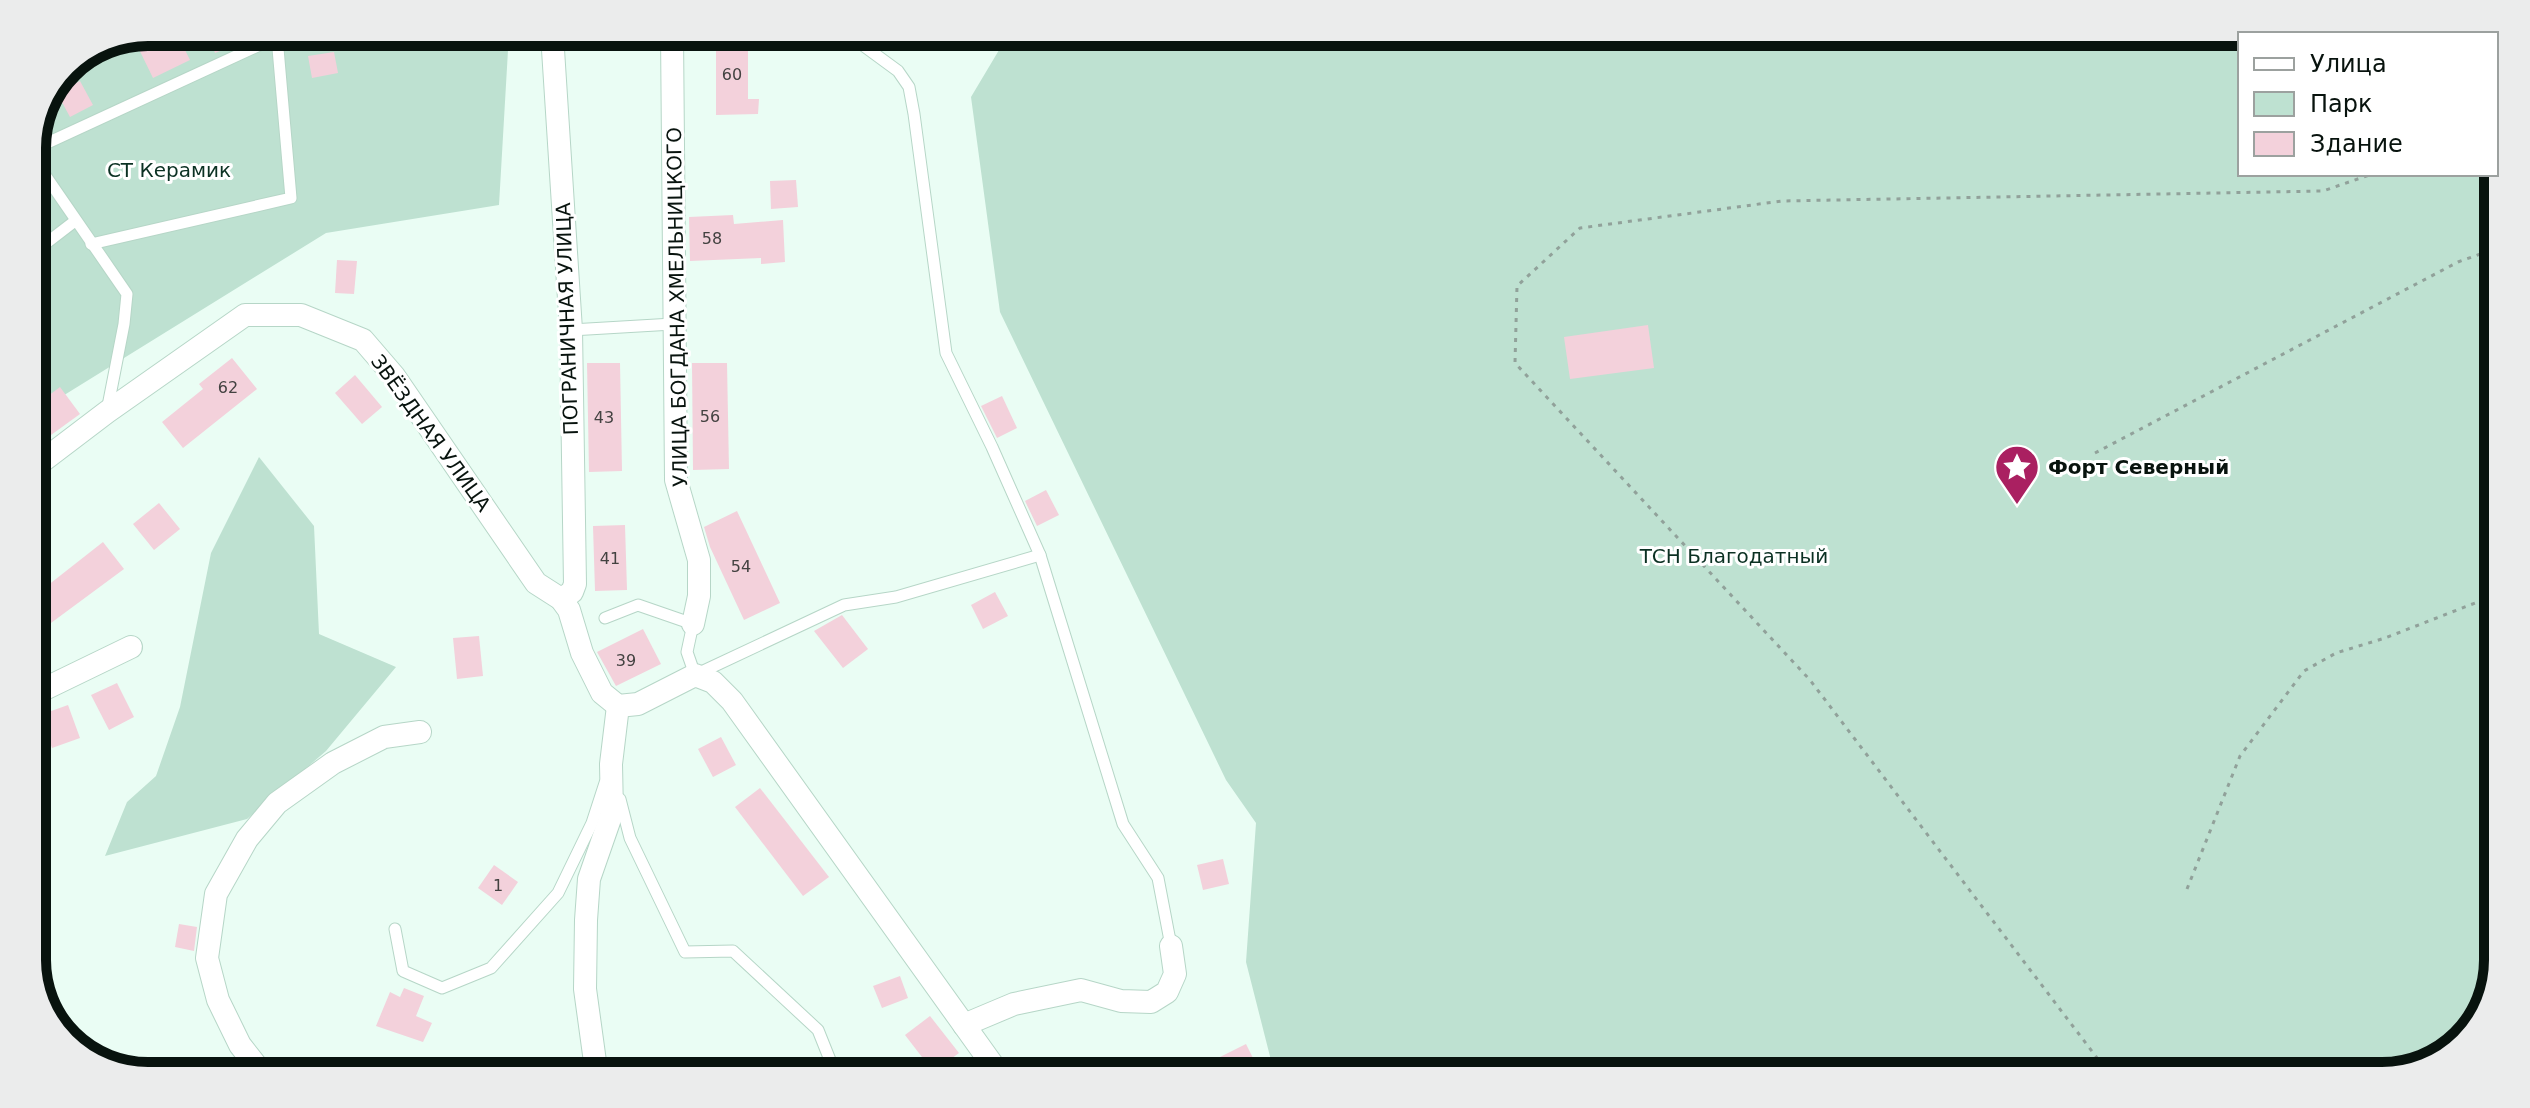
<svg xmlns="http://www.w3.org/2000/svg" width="2530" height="1108" font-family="'DejaVu Sans',sans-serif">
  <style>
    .green { fill: #bee1d1 }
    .building { fill: #f3d1db }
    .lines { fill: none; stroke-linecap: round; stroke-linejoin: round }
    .service-casing { stroke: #b6d6c7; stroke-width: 13 }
    .minor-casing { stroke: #b6d6c7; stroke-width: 24 }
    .path { stroke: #91a19a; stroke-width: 3; stroke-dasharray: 4 6; stroke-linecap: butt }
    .service { stroke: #fff; stroke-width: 11 }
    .minor { stroke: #fff; stroke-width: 22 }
    .labels { text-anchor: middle; stroke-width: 6; stroke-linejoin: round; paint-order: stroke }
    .number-label { font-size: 16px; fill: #434241 }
    .park-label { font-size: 20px; fill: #0b3123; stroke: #fff }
    .street-label { font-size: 20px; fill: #08130e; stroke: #fff }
    .poi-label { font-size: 20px; font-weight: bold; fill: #08130e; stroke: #fff; text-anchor: start }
    .rim { fill: none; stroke: #08130e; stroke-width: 10 }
  </style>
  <rect width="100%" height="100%" fill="#eafdf4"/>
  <g class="green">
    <polygon points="148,32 509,33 499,205 326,233 32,415 32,141 66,66"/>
    <polygon points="1008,35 2240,40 2240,174 2496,174 2496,135 2498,141 2489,1005 2447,1056 2383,1076 1274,1072 1246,962 1256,823 1226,780 1000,312 971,97"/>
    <polygon points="259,457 314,526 319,634 396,667 326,751 247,819 105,856 127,802 156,776 180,707 211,553"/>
  </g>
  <g class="building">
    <polygon points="154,32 176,32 190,60 153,78 135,41"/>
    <polygon points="207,32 263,32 263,33 215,53"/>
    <polygon points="716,34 767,34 768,50 748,50 748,99 759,99 758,114 716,115"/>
    <polygon points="334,52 338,73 312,78 308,56"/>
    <polygon points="80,81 93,105 70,117 57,93"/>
    <polygon points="796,180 798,207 771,209 770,181"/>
    <polygon points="733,215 734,224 783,220 785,262 761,264 761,258 690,261 689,217"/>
    <polygon points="337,260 357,261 354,294 335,293"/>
    <polygon points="1648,325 1654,368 1570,379 1564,337"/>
    <polygon points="232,358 257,389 183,448 162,422 203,389 199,384"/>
    <polygon points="587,363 620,363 622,471 589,472"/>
    <polygon points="692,363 727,363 729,469 693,470"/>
    <polygon points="355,375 382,407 362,424 335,393"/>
    <polygon points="60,387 80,414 51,435 32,408"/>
    <polygon points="1002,396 1017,428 997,438 981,406"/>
    <polygon points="1046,490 1059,515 1037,526 1025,501"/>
    <polygon points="159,503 180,529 154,550 133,524"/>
    <polygon points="737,511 780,603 744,620 710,547 704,527"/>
    <polygon points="625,525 627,590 595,591 593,526"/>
    <polygon points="103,542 124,569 32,637 33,597"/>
    <polygon points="995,592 1008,616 983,629 971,605"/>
    <polygon points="842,615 868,649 843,668 814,631"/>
    <polygon points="643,629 661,664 616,686 597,652"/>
    <polygon points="479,636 483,676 457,679 453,638"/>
    <polygon points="117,683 134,717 109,730 91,695"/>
    <polygon points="68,705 80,738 52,748 40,715"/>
    <polygon points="721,737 736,765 713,777 698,749"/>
    <polygon points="760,788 829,877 803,896 735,807"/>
    <polygon points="1223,859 1229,884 1203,890 1197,865"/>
    <polygon points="494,865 518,882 502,905 478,888"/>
    <polygon points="179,924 197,927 194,951 175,947"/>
    <polygon points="900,976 908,998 882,1008 873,986"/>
    <polygon points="404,988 424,996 416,1016 432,1023 423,1042 376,1026 390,992 400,997"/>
    <polygon points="930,1016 959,1053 936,1070 932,1070 905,1035"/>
    <polygon points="1246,1044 1260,1072 1192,1071"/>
  </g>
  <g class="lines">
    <g class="service-casing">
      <g id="service">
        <polyline points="849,35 898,71 909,87 914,114 946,353 992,447 1040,555 1123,824 1158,878 1171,946"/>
        <polyline points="32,150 277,37 291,198 91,244"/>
        <polyline points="32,156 127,294 124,324 107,411"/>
        <polyline points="32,254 75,221"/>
        <polyline points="571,330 673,324"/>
        <polyline points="605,618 638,605 693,624 687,652 695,675 844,605 896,597 1040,555"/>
        <polyline points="620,799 630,838 685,952 733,951 818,1030 834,1070"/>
        <polyline points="395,929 403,971 442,988 491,968 558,893 592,823 605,783"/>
      </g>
    </g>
    <g class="minor-casing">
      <g id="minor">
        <polyline points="552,34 571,330 575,584 572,592 561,599"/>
        <polyline points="672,34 676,480 699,560 699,596 693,624"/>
        <polyline points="32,469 107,412 245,315 301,315 363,340 394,376 536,583 561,599 569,610 582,653 602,693 618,706 638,704 695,675 713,682 732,701 997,1071"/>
        <polyline points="32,695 131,647"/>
        <polyline points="964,1025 1014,1004 1081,990 1121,1001 1151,1002 1167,992 1175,974 1171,946"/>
        <polyline points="258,1068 240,1045 218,1000 207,958 216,894 247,839 277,803 333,763 384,737 420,732"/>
        <polyline points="596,1069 585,989 586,920 589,879 612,813 611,764 618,706"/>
      </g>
    </g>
    <g class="path">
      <polyline points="2095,453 2458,262 2497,248"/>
      <polyline points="2187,889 2240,756 2304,671 2336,653 2385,638 2493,596"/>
      <polyline points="2110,1075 1810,680 1515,363 1517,286 1580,228 1782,201 2323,191 2372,174"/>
    </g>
    <use href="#service" class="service"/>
    <use href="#minor" class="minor"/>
  </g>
  <defs>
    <g id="sight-pin" transform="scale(2.3)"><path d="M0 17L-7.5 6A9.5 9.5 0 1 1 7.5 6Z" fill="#aa2061" stroke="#fff"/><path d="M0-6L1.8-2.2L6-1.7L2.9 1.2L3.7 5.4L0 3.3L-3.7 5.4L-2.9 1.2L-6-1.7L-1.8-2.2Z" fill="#fff"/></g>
  </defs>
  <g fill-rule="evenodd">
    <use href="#sight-pin" x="2017" y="467"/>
  </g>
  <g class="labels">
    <g class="number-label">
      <text x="732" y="80">60</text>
      <text x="712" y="244">58</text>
      <text x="228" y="393">62</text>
      <text x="710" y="422">56</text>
      <text x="604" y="423">43</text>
      <text x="610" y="564">41</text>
      <text x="741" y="572">54</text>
      <text x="626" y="666">39</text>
      <text x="498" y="891">1</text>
    </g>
    <g class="park-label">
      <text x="169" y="177">СТ Керамик</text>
      <text x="1734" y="563">ТСН Благодатный</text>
    </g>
    <g class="street-label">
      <text transform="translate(677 307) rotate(-91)" y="7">УЛИЦА БОГДАНА ХМЕЛЬНИЦКОГО</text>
      <text transform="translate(567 319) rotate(-92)" y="7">ПОГРАНИЧНАЯ УЛИЦА</text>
      <text transform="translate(431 433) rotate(54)" y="7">ЗВЁЗДНАЯ УЛИЦА</text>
    </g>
    <g class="poi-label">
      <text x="2048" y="474">Форт Северный</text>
    </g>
  </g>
  <path d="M0 0H2530V1108H0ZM148 46H2382A102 102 0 0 1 2484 148V960A102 102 0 0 1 2382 1062H148A102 102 0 0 1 46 960V148A102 102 0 0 1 148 46Z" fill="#ebecec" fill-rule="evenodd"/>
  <path class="rim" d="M148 46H2382A102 102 0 0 1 2484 148V960A102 102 0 0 1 2382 1062H148A102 102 0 0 1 46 960V148A102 102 0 0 1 148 46Z"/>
  <rect x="2238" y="32" width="260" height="144" fill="#ffffff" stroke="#9ca19f" stroke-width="2"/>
  <rect x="2254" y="58" width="40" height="12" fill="#ffffff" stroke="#9ca19f" stroke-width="2"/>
  <text x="2310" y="72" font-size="24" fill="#08130e">Улица</text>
  <rect x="2254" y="92" width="40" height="24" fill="#bee1d1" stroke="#9ca19f" stroke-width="2"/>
  <text x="2310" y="112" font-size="24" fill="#08130e">Парк</text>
  <rect x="2254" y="132" width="40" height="24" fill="#f3d1db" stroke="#9ca19f" stroke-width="2"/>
  <text x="2310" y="152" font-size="24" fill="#08130e">Здание</text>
</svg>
